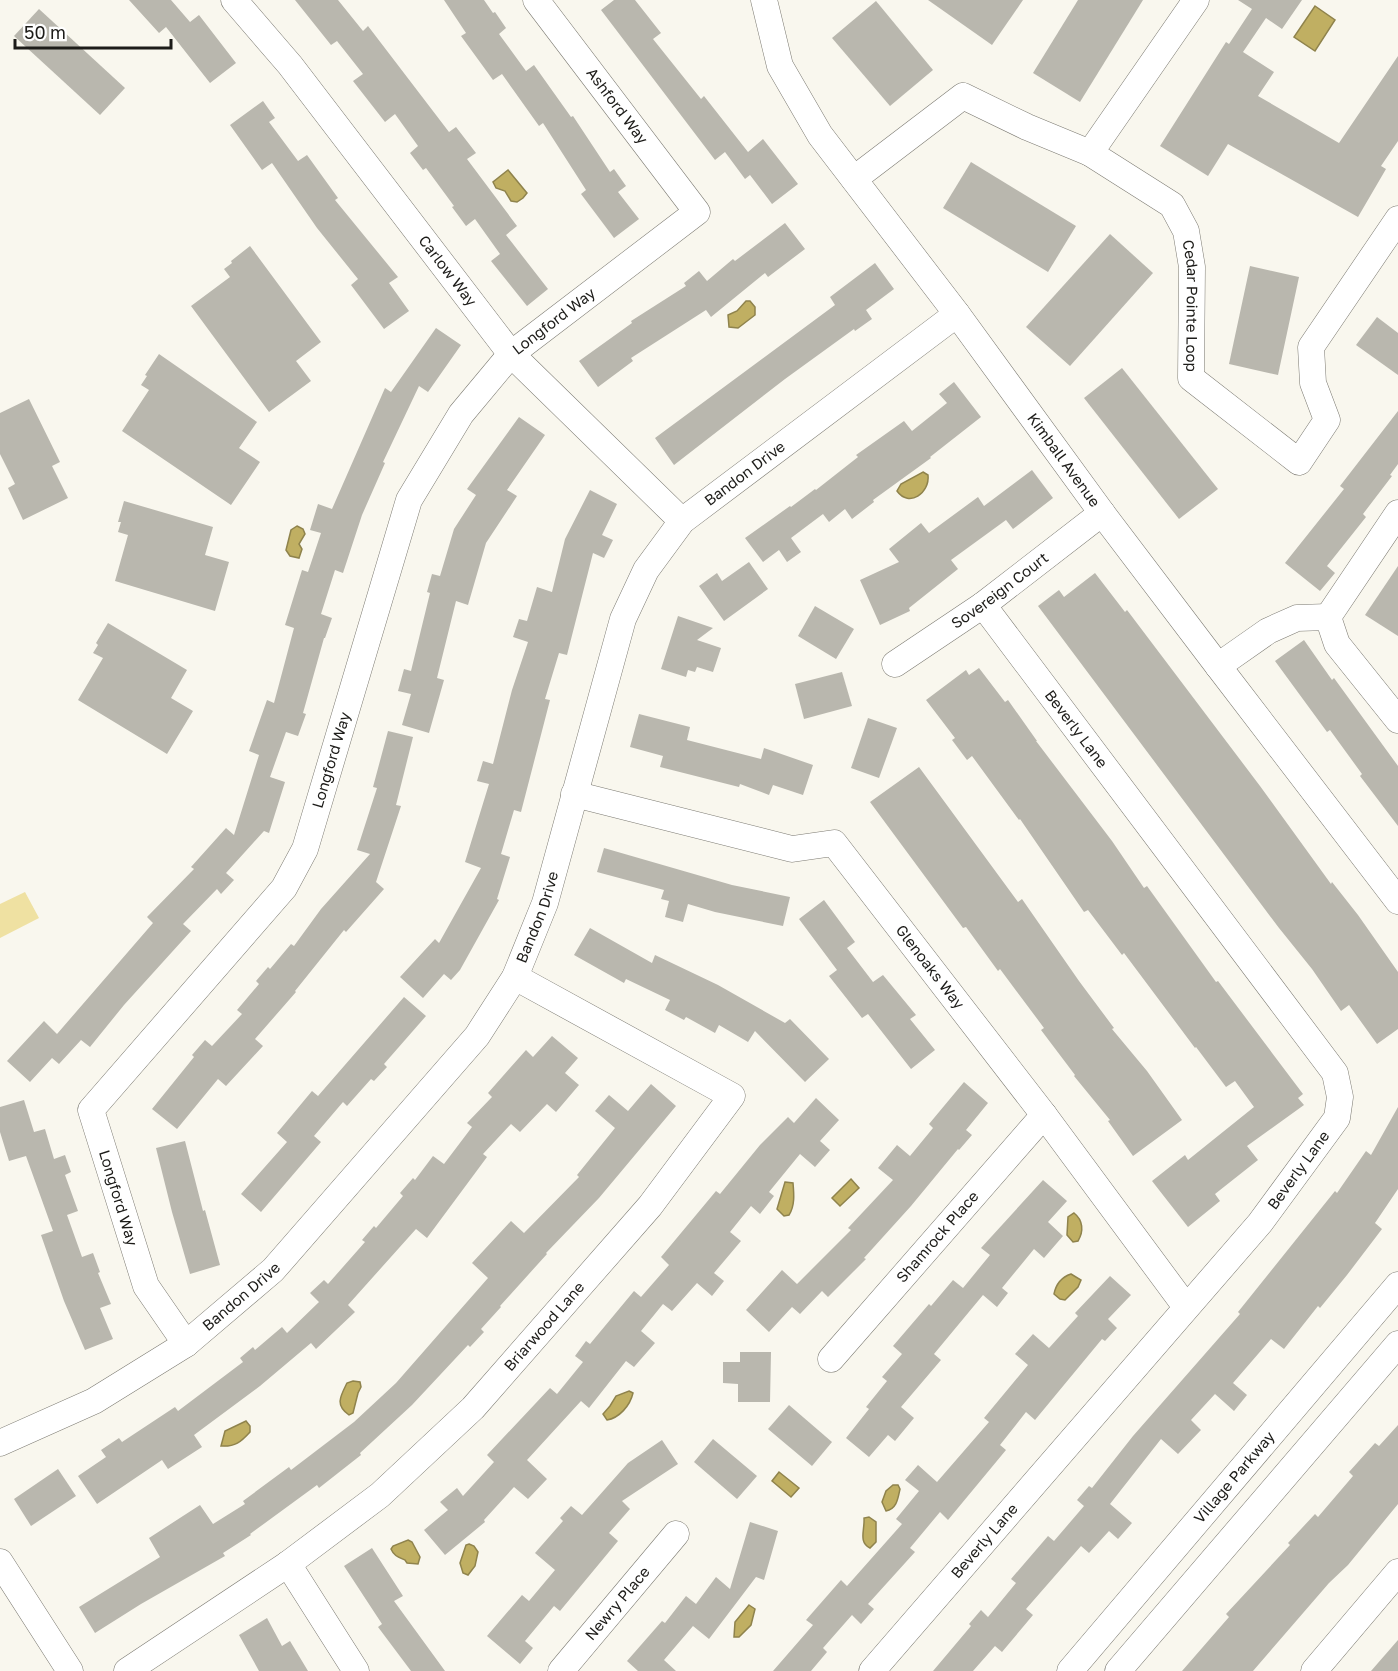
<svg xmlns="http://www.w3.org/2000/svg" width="1398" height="1671" font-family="'Golos Text',sans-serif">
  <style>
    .green { fill: #efe1a2 }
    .water { fill: #c0af62; stroke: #8f834c; stroke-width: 1.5 }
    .building { fill: #b9b7ae }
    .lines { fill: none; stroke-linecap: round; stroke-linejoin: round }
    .minor-casing { stroke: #7c7a72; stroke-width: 27 }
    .minor { stroke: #fff; stroke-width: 26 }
    .labels { text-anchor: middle; stroke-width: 6; stroke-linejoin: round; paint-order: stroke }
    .street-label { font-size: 15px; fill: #1d1c19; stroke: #fff }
  </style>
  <rect width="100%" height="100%" fill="#f9f7ee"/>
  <polygon class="green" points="25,892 39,918 0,938 0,904"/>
  <g class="water">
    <polygon points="1315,6 1335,20 1315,51 1294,37"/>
    <polygon points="508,170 527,193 523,198 517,202 511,201 505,191 496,188 493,182"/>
    <polygon points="746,301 750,301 755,307 755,315 738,328 729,327 728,315 737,311"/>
    <path d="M923,472L928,475C930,493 909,508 897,491L901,484Z"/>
    <polygon points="297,526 303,529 305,534 299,544 302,549 299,558 290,556 286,550 291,530"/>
    <polygon points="851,1179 859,1188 840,1206 832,1198"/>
    <path d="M785,1182L793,1183C794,1194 795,1206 789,1215L784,1216L777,1209Z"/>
    <path d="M1074,1213C1083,1220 1084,1231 1078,1241L1073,1242L1067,1235L1068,1217Z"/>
    <path d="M1071,1274L1081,1280L1078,1287L1065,1300L1060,1299L1054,1294C1056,1284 1062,1277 1071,1274Z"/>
    <path d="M353,1381L360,1382L361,1387L358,1393L353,1413L349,1415C335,1405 340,1397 347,1383Z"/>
    <path d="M629,1391L633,1393C630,1406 619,1418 607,1420L603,1414L610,1406L616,1396Z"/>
    <path d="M246,1421L250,1426V1432C241,1442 235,1447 221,1446L225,1431Z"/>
    <polygon points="779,1472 799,1488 791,1497 772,1481"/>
    <path d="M893,1485H898L900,1489C898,1498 897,1509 886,1511L882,1502L886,1491Z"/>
    <path d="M869,1517L876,1522V1542L870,1548C858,1542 865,1530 864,1518Z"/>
    <path d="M408,1540L412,1542L420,1557L418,1564L407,1563L405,1560C398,1557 394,1556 391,1549L393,1546Z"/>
    <polygon points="469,1544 474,1546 478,1552 475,1566 468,1575 463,1573 460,1563 466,1545"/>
    <polygon points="749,1605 755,1609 751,1625 739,1637 734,1637 735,1622"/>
  </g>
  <g class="building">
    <polygon points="129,0 171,0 190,22 199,15 236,63 210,83 166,27 159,33"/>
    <polygon points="295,0 338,0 363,31 368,26 449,132 456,127 476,153 467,159 517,226 506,235 548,289 527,306 491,261 500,254 475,219 466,226 452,207 454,206 426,168 423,170 410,153 418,146 395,114 385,122 353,81 363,74 337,41 331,45"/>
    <polygon points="444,0 484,0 493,13 495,12 506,28 499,34 526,71 534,65 571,117 573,116 610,172 614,169 626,186 618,192 639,219 614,238 581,194 586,190 543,123 539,126 502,74 493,80 461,36 466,33"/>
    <polygon points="614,0 635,0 661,33 653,39 701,99 704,96 748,152 763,139 798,184 772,204 750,175 745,179 725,152 715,160 601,10"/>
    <polygon points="928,0 1023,0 992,45"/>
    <polygon points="1078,0 1143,0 1080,102 1033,73"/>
    <polygon points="1238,0 1302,0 1282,29 1266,18 1243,52 1274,72 1258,96 1339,143 1398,56 1398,141 1381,166 1386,169 1358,217 1228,144 1208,176 1160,146 1226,42 1229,44 1252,9"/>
    <polygon points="876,1 933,70 890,106 832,38"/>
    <polygon points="39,9 125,88 100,115 14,36"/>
    <polygon points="263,101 275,118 269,122 298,161 307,155 338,198 335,200 398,277 389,283 409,311 384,329 351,285 358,279 317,228 272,163 262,170 230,125"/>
    <polygon points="971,162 1076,226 1048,272 943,208"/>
    <polygon points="785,223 805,249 768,277 765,273 711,317 706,310 631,358 633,361 598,387 579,361 632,323 631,321 686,286 684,283 699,271 707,281 733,259 735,261"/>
    <polygon points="1110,234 1153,273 1070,366 1026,327"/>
    <polygon points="250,246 321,342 296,361 311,381 269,412 191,306 230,277 224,269 232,263 231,261"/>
    <polygon points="875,263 894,289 866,310 872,319 855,331 854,329 785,379 674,465 655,438 835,305 830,297"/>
    <polygon points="1250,266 1299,277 1278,375 1229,364"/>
    <polygon points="1377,317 1398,333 1398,375 1356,345"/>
    <polygon points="436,328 461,345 428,392 419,386 383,462 385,463 362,515 343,573 335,570 321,614 332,618 325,638 324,638 303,713 306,714 298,736 286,732 270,777 285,782 269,833 264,831 226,873 234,880 221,894 217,889 183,924 191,931 124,1005 90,1047 81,1040 59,1064 52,1058 30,1082 7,1061 44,1021 57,1034 153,923 147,917 194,869 191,867 226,828 234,835 259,755 249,751 267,700 274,703 294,628 285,625 302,570 308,572 321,533 310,530 318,504 332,509 385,388 391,392"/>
    <polygon points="159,354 257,422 239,448 260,462 231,505 122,431 149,390 141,385 147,376 145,375"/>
    <polygon points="1122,368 1218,489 1179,519 1084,398"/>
    <polygon points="954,382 981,417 930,457 931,458 873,500 874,502 852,519 845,509 829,522 823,514 791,538 801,552 787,562 779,550 763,562 745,538 790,506 791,507 815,489 816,490 858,457 856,455 904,421 912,431 947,403 939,394"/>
    <polygon points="29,399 60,462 52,466 68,498 23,520 8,488 15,484 0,454 0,413"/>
    <polygon points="1398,411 1398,464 1390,475 1392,476 1363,514 1366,517 1327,566 1335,573 1320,591 1285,563 1344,489 1340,486"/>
    <polygon points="519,417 545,435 507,490 517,496 486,543 468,605 456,601 437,678 444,680 429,733 402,725 411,694 398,691 404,669 411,671 430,593 427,592 432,574 440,576 454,529 476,495 467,489"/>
    <polygon points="1032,470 1053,498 1013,529 1006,520 951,560 958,569 909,608 910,611 880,625 860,580 899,562 889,549 921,523 929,533 978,497 984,506"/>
    <polygon points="590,490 617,504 602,535 613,540 604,558 593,553 567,655 559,653 545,699 550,700 521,812 514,810 501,854 510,857 497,899 499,900 460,970 451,980 444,974 423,998 400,977 435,939 439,943 481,868 465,862 489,784 477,781 483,761 493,764 512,690 528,642 513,637 519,619 527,621 537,587 552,592 565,539"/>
    <polygon points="124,501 213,527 205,555 229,562 215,611 115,581 128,535 118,532 121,522 118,522"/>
    <polygon points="749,562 768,589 724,621 699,586 717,573 722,581"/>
    <polygon points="1398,566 1398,636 1365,615"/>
    <polygon points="1095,573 1125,612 1127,610 1260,786 1331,884 1332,882 1358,915 1398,972 1398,1029 1377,1044 1349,1005 1341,1011 1312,969 1279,928 1038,606 1059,590 1064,597"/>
    <polygon points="815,606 854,629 836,659 798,636"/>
    <polygon points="678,616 713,628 697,640 721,648 713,672 697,667 695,672 688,670 686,677 661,669"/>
    <polygon points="108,623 187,670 171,698 193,711 167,754 78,700 103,658 93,653 98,645 96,643"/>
    <polygon points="1304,640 1332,680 1334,678 1398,766 1398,826 1360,776 1362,774 1330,730 1327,732 1275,661"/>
    <polygon points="979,668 1005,702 1008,700 1037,741 1036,741 1112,841 1144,888 1147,886 1216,982 1218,981 1303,1094 1298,1098 1304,1105 1247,1146 1258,1160 1215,1194 1220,1201 1188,1227 1152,1181 1185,1155 1188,1160 1254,1107 1235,1081 1226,1087 1196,1047 1195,1048 1124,953 1122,955 1088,910 1084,912 1020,819 1019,820 972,756 967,760 952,740 955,738 926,700 966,670 969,675"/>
    <polygon points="842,672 852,706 804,719 795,684"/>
    <polygon points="639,714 690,727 687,740 761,759 764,748 813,765 803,795 773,785 769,795 740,784 739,787 660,767 663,756 630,747"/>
    <polygon points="868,718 897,728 879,778 851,768"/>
    <polygon points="388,731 413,737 396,805 401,806 376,882 384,889 346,932 344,930 295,991 296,992 255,1039 263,1046 226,1086 218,1079 177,1129 152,1109 194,1057 192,1055 205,1040 212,1046 242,1014 237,1010 259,984 256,981 268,967 270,969 291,944 294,946 321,909 370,854 357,850 377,788 373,787"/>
    <polygon points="919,767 1018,902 1022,899 1079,981 1114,1028 1112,1029 1147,1071 1182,1120 1133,1156 1108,1121 1110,1120 1074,1076 1075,1075 1041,1030 1044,1028 1000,969 998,971 966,927 963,928 870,802"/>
    <polygon points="604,848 732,885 790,897 783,926 715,912 688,904 683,922 665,917 669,901 661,899 664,890 597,872"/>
    <polygon points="824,900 855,942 847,948 873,982 883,975 916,1015 910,1019 935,1050 911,1069 868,1014 862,1018 829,976 837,970 799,919"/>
    <polygon points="590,928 652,963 655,955 718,985 785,1023 790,1019 829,1059 805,1082 755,1031 748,1042 719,1025 715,1033 686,1017 684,1020 665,1010 670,1000 626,979 624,983 574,955"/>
    <polygon points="404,997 426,1016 384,1064 387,1067 374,1081 371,1079 347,1106 343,1102 314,1136 321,1142 261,1212 241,1194 287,1142 277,1133 312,1091 318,1096"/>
    <polygon points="552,1036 578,1058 565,1073 579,1085 556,1112 547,1104 520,1132 511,1124 483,1154 487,1157 427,1238 416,1229 348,1305 355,1312 316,1349 311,1343 260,1386 194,1435 202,1447 168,1469 162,1460 97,1504 78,1476 106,1457 101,1450 119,1438 122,1442 175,1407 178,1411 243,1362 240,1358 253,1347 255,1350 282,1327 287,1333 319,1302 310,1293 324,1280 328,1284 365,1242 362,1240 374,1226 376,1228 403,1196 400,1193 413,1178 415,1180 433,1156 444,1164 472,1127 467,1123 492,1097 488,1093 526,1050 533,1057"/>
    <polygon points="964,1082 988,1103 966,1130 972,1135 959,1150 958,1149 911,1206 864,1258 866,1259 828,1297 822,1291 800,1314 792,1307 769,1332 746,1310 782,1270 797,1284 851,1230 848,1228 893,1180 878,1168 897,1145 910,1156 933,1128 929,1124"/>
    <polygon points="651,1084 676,1106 599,1198 546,1253 547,1254 500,1306 501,1307 481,1329 484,1332 470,1347 468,1345 412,1405 360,1453 361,1455 319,1488 317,1485 250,1534 251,1535 223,1553 225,1556 141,1604 95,1633 79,1607 160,1557 149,1538 200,1505 213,1524 245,1504 243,1501 289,1467 291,1470 354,1422 396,1383 488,1278 472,1263 511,1221 524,1233 579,1177 577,1175 615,1128 595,1111 609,1095 628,1111"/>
    <polygon points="816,1098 839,1120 820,1141 830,1150 815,1167 800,1154 769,1192 774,1196 760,1214 751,1206 730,1232 741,1241 714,1273 724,1281 712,1296 697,1283 672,1311 663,1304 641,1331 655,1343 634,1367 626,1361 589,1408 581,1401 527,1460 547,1479 528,1499 514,1487 484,1520 485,1522 445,1555 424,1530 448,1510 440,1502 457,1488 463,1496 494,1462 487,1455 550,1388 557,1394 583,1362 575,1356 586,1341 590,1344 634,1291 641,1297 669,1265 661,1257 716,1191 720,1194 760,1145 788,1117 794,1123"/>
    <polygon points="24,1100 34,1132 45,1129 54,1159 65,1155 71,1172 65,1175 78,1211 67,1215 82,1257 93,1253 100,1272 98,1273 111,1304 100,1308 113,1339 85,1350 64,1301 41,1235 53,1231 26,1156 9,1161 0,1132 0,1107"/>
    <polygon points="1398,1107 1398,1189 1375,1223 1382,1229 1347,1275 1320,1308 1318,1306 1284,1349 1271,1339 1233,1383 1247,1395 1234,1411 1215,1394 1191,1420 1201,1430 1178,1454 1161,1439 1110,1504 1132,1523 1118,1539 1109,1531 1089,1553 1081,1546 1026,1609 1033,1615 1002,1652 995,1646 973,1671 933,1671 971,1626 969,1624 981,1610 988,1617 1016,1583 1011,1579 1048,1536 1054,1541 1084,1506 1077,1500 1089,1486 1092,1488 1133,1436 1240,1314 1238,1312 1335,1191 1337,1193 1366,1151 1371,1155"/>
    <polygon points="185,1141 203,1211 205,1210 220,1265 190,1274 172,1212 156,1148"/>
    <polygon points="1043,1180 1067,1201 1048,1222 1063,1236 1044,1258 1034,1249 1002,1288 1008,1293 997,1307 983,1295 934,1354 941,1360 901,1407 914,1418 895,1441 888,1435 869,1457 846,1438 869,1409 866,1407 887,1381 882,1377 902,1354 893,1346 929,1304 931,1306 953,1280 963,1288 990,1255 981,1248"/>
    <polygon points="1110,1276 1131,1295 1108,1319 1117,1328 1105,1341 1102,1339 1035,1420 1026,1412 1000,1445 1006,1450 948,1520 940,1512 910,1548 915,1552 868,1604 874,1609 861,1624 852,1615 823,1648 827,1652 811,1671 773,1671 813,1625 806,1620 841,1580 847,1586 902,1524 896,1519 919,1491 905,1480 918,1465 937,1482 989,1422 984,1418 1028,1365 1015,1354 1033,1334 1049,1348 1078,1316 1075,1313"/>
    <polygon points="740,1352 771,1352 770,1402 738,1402 738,1384 723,1383 723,1362 740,1362"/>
    <polygon points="789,1405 832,1442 812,1466 768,1429"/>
    <polygon points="1398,1425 1398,1504 1348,1565 1329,1583 1253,1671 1182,1671 1229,1617 1226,1614 1290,1545 1288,1543 1315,1514 1318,1517 1353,1476 1349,1472 1375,1443 1379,1446"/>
    <polygon points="713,1439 757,1476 737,1499 694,1462"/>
    <polygon points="662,1440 678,1464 622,1501 630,1509 609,1533 618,1541 560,1611 554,1606 525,1641 533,1648 520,1664 487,1636 522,1595 529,1601 555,1570 535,1553 563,1521 560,1518 571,1506 582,1515 628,1463"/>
    <polygon points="58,1469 76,1496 31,1526 14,1499"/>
    <polygon points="750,1522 778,1531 764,1580 756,1577 709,1639 693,1626 664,1660 676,1671 638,1671 627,1661 662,1621 665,1623 686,1596 696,1604 716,1577 730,1589"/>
    <polygon points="372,1548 403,1596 394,1601 445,1671 411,1671 378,1627 382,1624 344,1566"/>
    <polygon points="267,1618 282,1646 290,1641 308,1671 259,1671 239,1635"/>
    <polygon points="1398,1640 1398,1671 1371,1671"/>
  </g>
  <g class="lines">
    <g class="minor-casing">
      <g id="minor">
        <path id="s1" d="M234,0L290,65L511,354L682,521"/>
        <path id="s2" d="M764,0L780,66L820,135L957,314L1102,513L1218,666L1398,901"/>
        <path id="s3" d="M1196,0L1090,153L1172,205L1186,231L1192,267L1191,378L1299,462L1327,420L1313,383L1311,347L1398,219"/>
        <polyline points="854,179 963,96 1027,127 1090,153"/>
        <polyline points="1398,513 1328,617 1337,644 1398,720"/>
        <path id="s4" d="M895,664L983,605L1102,513"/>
        <polyline points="1218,666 1268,631 1297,618 1328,617"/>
        <path id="s5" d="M574,794L792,849L834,843L1044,1115L1186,1307"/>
        <path id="s6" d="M186,1344L146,1286L91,1110L284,888L305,849L409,500L461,414L511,354L697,212L536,0"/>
        <path id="s7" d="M831,1359L1044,1115"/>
        <path id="s8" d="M0,1443L94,1401L186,1344L273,1270L477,1036L515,977L545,903L623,619L646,570L682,521L957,314"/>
        <polyline points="0,1562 70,1671"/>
        <polyline points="288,1564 356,1671"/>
        <path id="s9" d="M127,1671L288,1564L380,1495L473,1408L650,1206L732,1096L515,977"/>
        <path id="s10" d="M561,1671L676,1534"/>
        <path id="s11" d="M872,1671L1260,1223L1337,1118L1340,1097L1335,1073L983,605"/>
        <path id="s12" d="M1070,1671L1398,1285"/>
        <polyline points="1118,1671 1398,1344"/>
        <polyline points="1314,1671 1398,1572"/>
      </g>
    </g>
    <use href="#minor" class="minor"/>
  </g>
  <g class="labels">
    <g class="street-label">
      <text transform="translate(617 106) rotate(53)" y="5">Ashford Way</text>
      <text dy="5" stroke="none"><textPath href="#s1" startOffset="345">Carlow Way</textPath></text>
      <text dy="5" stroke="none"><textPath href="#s3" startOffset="388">Cedar Pointe Loop</textPath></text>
      <text dy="5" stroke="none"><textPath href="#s6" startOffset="1190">Longford Way</textPath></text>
      <text dy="5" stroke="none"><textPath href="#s2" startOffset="554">Kimball Avenue</textPath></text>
      <text dy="5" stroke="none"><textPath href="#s8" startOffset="1274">Bandon Drive</textPath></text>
      <text dy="5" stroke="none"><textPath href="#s4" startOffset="128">Sovereign Court</textPath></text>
      <text transform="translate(1076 729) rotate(53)" y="5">Beverly Lane</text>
      <text dy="5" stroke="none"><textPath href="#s6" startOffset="686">Longford Way</textPath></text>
      <text dy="5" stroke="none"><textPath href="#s8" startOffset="770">Bandon Drive</textPath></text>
      <text dy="5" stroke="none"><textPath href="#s5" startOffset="424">Glenoaks Way</textPath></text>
      <text dy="5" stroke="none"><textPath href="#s11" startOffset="658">Beverly Lane</textPath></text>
      <text transform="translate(118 1198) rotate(73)" y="5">Longford Way</text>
      <text dy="5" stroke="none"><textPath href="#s7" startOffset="162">Shamrock Place</textPath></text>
      <text dy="5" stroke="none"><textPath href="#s8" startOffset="284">Bandon Drive</textPath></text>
      <text dy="5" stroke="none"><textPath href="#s9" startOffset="544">Briarwood Lane</textPath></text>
      <text dy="5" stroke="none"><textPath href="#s12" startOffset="254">Village Parkway</textPath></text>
      <text dy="5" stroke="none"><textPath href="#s11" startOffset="172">Beverly Lane</textPath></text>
      <text dy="5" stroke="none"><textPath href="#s10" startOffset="88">Newry Place</textPath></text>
    </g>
  </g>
  <path d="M15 39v9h156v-9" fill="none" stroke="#1d1c19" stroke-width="3"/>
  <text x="24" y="39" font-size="18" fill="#1d1c19" stroke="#ffffff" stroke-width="4.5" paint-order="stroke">50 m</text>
</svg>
